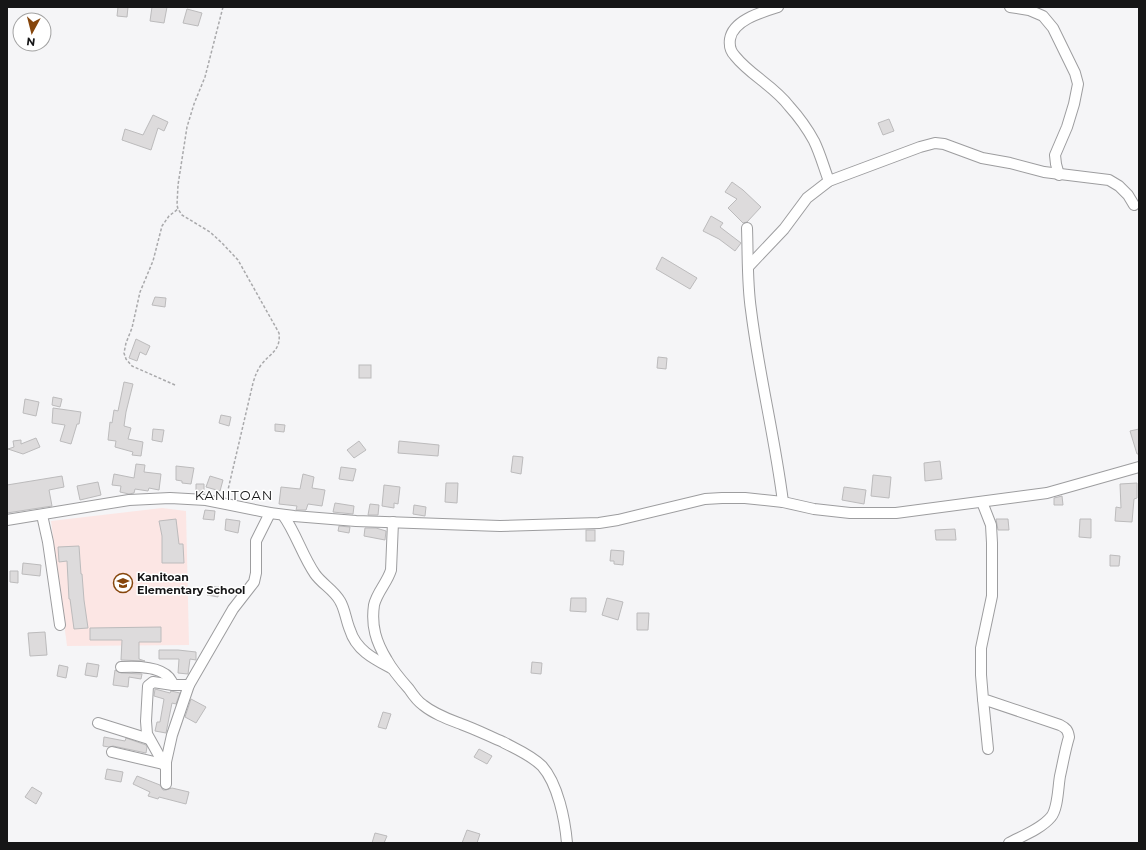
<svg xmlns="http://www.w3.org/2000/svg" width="1146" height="850" font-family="Montserrat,sans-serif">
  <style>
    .education { fill: #fce6e4 }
    .building { fill: #dddbdc; stroke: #bcbbbc }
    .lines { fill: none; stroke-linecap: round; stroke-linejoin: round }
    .minor-casing { stroke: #9d9d9f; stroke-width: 12 }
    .path { stroke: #a9a9ab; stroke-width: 1.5; stroke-dasharray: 3 2; stroke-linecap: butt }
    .minor { stroke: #fff; stroke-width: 10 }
    .labels { text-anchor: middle; stroke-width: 3; stroke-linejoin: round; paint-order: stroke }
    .poi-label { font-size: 11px; font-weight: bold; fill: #161617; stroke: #fff; text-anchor: start }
    .quarter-label { font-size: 13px; letter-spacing: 1px; fill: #161617; stroke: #fff }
  </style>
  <rect width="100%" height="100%" fill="#f5f5f7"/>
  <polygon class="education" points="162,508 186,511 189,645 67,646 51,521"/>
  <g class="building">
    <polygon points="118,7 128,7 127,17 117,16"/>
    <polygon points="152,7 167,7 164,23 150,21"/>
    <polygon points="187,9 202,13 198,26 183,23"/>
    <polygon points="153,115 168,122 164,131 158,128 151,150 122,140 125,129 143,135"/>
    <polygon points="889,119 894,131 883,135 878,123"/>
    <polygon points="732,182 743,190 761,207 747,222 743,223 728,208 737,199 725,192"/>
    <polygon points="711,216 723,223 720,227 741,243 735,251 719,239 703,231"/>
    <polygon points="662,257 697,278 690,289 656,269"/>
    <polygon points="155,297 166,298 165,307 152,305"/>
    <polygon points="136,339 150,346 146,355 140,352 137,361 129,358"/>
    <polygon points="658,357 667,358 666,369 657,368"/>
    <rect x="359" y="365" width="12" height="13"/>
    <polygon points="124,382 133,384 126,412 124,426 131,428 128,439 143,442 141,456 132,455 133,452 115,447 116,441 108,440 110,422 112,423 114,410 118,411"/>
    <polygon points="53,397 62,399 60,407 52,405"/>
    <polygon points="25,399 39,402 36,416 23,413"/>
    <polygon points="53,408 81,412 79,424 77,424 71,444 60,441 65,425 52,423"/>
    <polygon points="221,415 231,417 229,426 219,423"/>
    <polygon points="275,424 285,425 284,432 275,431"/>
    <polygon points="153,429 164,430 162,442 152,440"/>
    <polygon points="1139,429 1139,454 1137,454 1130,431"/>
    <polygon points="36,438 40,447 23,454 8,449 14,447 13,441 21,440 21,444"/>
    <polygon points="359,441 366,450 354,458 347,450"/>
    <polygon points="399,441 439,445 438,456 398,453"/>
    <polygon points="513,456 523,457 521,474 511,472"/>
    <polygon points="940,461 942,479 925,481 924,463"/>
    <polygon points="136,464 145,465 144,472 161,474 159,490 149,488 148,491 135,489 134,493 129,494 120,492 121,486 112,485 114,474 134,478"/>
    <polygon points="176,466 194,468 191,484 182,483 182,481 176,480"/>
    <polygon points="341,467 356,469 353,481 339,479"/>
    <polygon points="303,474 314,477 312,488 325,490 322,506 308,504 306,510 296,510 297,506 279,504 281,487 300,489"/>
    <polygon points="873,475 891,477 889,498 871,496"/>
    <polygon points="62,476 64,487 49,490 52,506 7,513 7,485"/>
    <polygon points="210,476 223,480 220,491 206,487"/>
    <polygon points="98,482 101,495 80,500 77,486"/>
    <polygon points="446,483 458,483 457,503 445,502"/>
    <polygon points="1137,483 1137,498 1134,499 1132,522 1115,521 1116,507 1121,508 1120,484"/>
    <polygon points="196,484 204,484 204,493 196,492"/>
    <polygon points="384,485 400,487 398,504 394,503 394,508 382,506"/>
    <polygon points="844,487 866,490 864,504 842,500"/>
    <polygon points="1062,496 1063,505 1054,505 1054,498"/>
    <polygon points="335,503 354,506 353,514 333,512"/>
    <polygon points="370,504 379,505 378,515 368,515"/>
    <polygon points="414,505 426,507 425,516 413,514"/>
    <polygon points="205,510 215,511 214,520 203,519"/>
    <polygon points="176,519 179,544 183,544 184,563 162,563 162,536 159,521"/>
    <polygon points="226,519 240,521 238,533 225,530"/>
    <polygon points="996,519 1008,519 1009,530 998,530"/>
    <polygon points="1080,519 1091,519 1091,538 1079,537"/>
    <polygon points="339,526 350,527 349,533 338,531"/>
    <polygon points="365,528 376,528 386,531 385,540 364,536"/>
    <polygon points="955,529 956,540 936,540 935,530"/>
    <rect x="586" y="530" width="9" height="11"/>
    <polygon points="79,546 81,574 82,574 84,600 88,628 74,629 70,599 69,599 67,561 59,562 58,547"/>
    <polygon points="611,550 624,551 623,565 614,564 614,561 610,561"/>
    <polygon points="1110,555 1120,556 1119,566 1110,566"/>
    <polygon points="23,563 41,565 40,576 22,574"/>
    <polygon points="10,571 18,571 18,583 10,582"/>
    <polygon points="209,586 219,587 218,597 207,595"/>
    <polygon points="571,598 586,598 586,612 570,611"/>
    <polygon points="607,598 623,602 618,620 602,615"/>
    <polygon points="637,613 649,613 648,630 637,630"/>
    <polygon points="161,627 161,642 139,642 139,659 145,661 121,660 122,640 90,640 90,628"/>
    <polygon points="45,632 47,655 30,656 28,633"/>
    <polygon points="159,650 178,650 196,652 196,660 190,659 188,674 178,673 179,659 159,659"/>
    <polygon points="532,662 542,663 541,674 531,673"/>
    <polygon points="87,663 99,665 97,677 85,675"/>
    <polygon points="59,665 68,667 66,678 57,676"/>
    <polygon points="115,670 121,673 142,674 141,679 129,677 128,687 113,685"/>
    <polygon points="155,689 170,693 171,691 180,693 176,704 172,703 166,733 155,731 157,722 160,722 164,699 154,696"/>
    <polygon points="191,699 206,707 196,723 185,717"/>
    <polygon points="383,712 391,714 386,729 378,727"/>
    <polygon points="104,737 125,741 126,738 146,745 147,747 146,753 113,746 109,747 103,746"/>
    <polygon points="479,749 492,756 487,764 474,757"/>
    <polygon points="107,769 123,772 121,782 105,779"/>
    <polygon points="137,776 160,785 163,790 166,790 172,788 189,792 186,804 159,797 158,799 148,796 150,792 133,784"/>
    <polygon points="32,787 42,793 36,804 25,797"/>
    <polygon points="467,830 480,834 477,843 462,843"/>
    <polygon points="375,833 387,836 384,843 372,843"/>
  </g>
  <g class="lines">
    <g class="minor-casing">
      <g id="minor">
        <path d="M778,7C762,12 733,20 730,39C729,46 731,52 735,56C750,75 774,86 789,106C798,116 807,128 814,141C820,153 824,168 829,181"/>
        <polyline points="1010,7 1029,10 1043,16 1053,28 1075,73 1078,84 1074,104 1067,127 1055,155 1056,164 1059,175"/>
        <path d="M747,228C748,255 747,283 751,310C759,375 775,438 783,502"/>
        <polyline points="748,267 784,229 807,198 829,181 920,147 935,143 944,144 982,158 1010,163 1044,172 1109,180 1119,186 1128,195 1134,205"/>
        <path d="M982,502L991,525L992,543V596L981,648V675L983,699L1060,725C1066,728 1068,730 1069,737C1065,750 1063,763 1060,776C1058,787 1058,809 1051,817C1041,829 1022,836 1009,843"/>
        <polyline points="42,515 48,542 60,625"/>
        <path d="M283,515C296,533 302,555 315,574C322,584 334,590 340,601C345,609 346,621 350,630C356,650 374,659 391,668"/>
        <polyline points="7,520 129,500 170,498 206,500 270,513 294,516 356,521 500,526 599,523 618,520 705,499 722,498 745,498 783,502 814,509 850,513 896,513 1047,493 1139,467"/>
        <path d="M393,522L391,570C387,583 377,592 374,605C371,626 376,642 387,660C393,671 401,680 409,689C413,695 417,701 423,705C434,714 448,719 461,724C475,729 489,736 503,742C516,749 531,755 542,766C558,784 565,820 567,843"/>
        <path d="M121,667C137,666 168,666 173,685"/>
        <polyline points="983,699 988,749"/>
        <polyline points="98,723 149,739"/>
        <polyline points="112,752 163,764"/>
        <polyline points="166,768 147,734 146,721 148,686 153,682 173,685 189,685"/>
        <polyline points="166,784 166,762 172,735 189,685 233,609 254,582 256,573 256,541 270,513"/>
      </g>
    </g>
    <g class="path">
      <path d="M223,7L205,77L194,104L187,127L178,185L177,205L178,209L182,215L210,232L222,243L238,260L279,333C281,351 270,353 261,365C257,371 255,376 253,383L227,494"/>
      <polyline points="175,385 132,366 126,359 124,353 126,343 132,328 140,292 153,261 162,226 169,216 178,209"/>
    </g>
    <use href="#minor" class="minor"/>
  </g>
  <defs>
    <g id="school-ring" transform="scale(1)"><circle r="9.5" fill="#fff" stroke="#86460c" stroke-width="1.5"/><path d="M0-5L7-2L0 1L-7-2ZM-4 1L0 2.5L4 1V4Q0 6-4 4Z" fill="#86460c"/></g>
  </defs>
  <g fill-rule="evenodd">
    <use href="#school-ring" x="123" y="583"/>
  </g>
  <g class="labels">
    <g class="poi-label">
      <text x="137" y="581">Kanitoan<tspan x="137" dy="13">Elementary School</tspan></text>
    </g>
    <g class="quarter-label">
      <text x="234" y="500">KANITOAN</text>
    </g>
  </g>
  <rect width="1146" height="850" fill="none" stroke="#161617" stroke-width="16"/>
  <g transform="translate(32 32) rotate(187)"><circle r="19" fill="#ffffff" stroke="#a2a2a2"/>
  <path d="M0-3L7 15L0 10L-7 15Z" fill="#86460c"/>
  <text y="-6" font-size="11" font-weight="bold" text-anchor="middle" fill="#161617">N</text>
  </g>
</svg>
